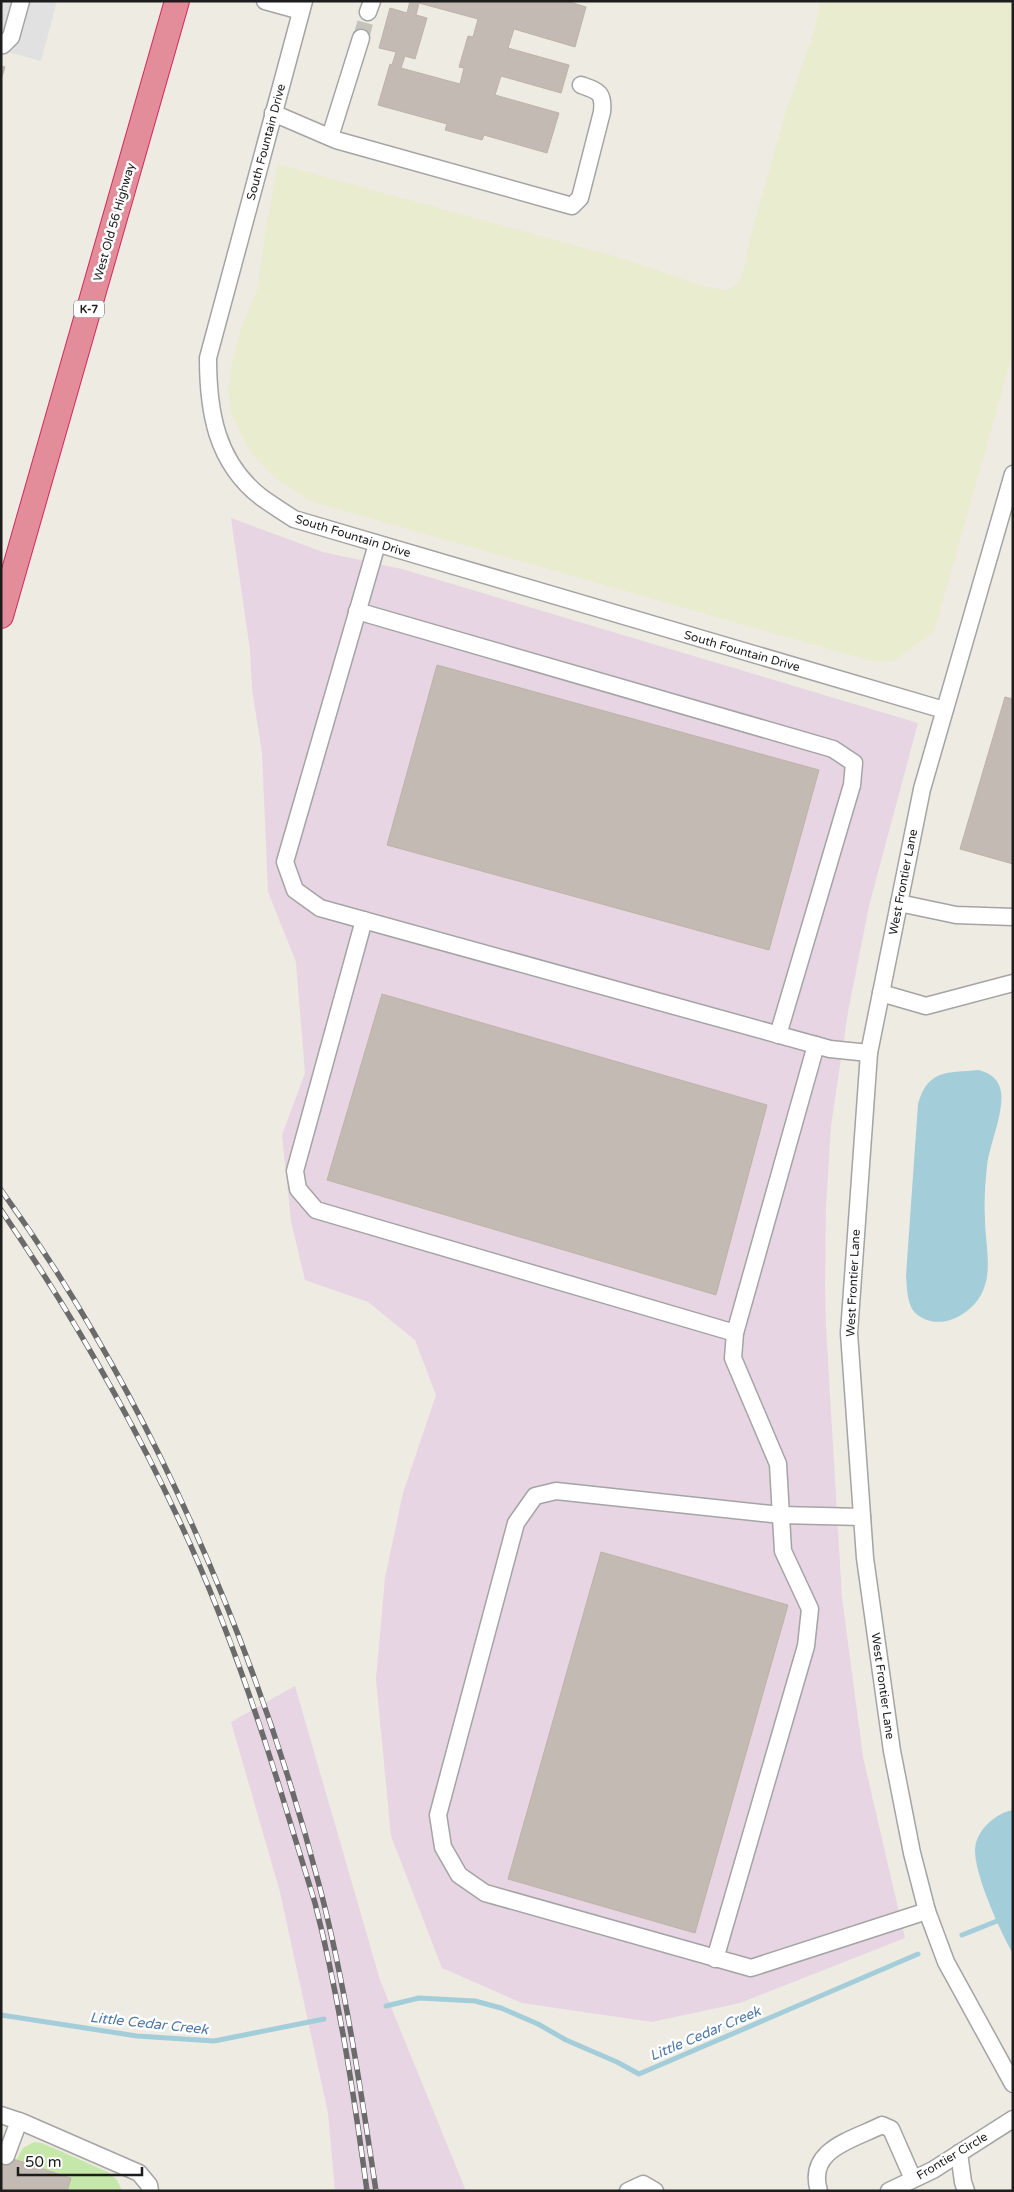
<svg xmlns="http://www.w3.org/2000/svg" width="1014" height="2192" font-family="'Varela Round',sans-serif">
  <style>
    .industrial { fill: #e7d5e3 }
    .farmland { fill: #e9eccf }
    .grass { fill: #c6e7aa }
    .parking { fill: #e1e1e1 }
    .water { fill: #a4cdda }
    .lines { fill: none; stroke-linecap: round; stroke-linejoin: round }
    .stream { stroke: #a4cdda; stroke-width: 5 }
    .building { fill: #c2bab3; stroke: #bfb2a6; fill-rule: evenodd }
    .minor-tunnel { stroke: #c4c2bb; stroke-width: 16; stroke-dasharray: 16 8; stroke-linecap: butt }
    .minor-casing { stroke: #a4a4a4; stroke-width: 19 }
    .highway-casing { stroke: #d2295e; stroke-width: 26 }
    .minor { stroke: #fff; stroke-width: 16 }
    .highway { stroke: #e38d9a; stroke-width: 24 }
    .rail-casing { stroke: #6b6b6b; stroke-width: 5.5 }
    .rail { stroke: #fff; stroke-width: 4; stroke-dasharray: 11; stroke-linecap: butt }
    .labels { text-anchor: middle; stroke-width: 5; stroke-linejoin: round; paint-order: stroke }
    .shield { fill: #fff; stroke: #616161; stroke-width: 1 }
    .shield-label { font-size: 11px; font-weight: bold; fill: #1d1d1d }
    .street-label { font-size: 12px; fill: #1d1d1d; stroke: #fff }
    .water-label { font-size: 14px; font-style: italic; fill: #4d78a9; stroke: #fff }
  </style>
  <rect width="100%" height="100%" fill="#eeebe3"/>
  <g class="industrial">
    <polygon points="231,518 323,552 402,569 918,723 869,906 848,1012 831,1126 826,1207 825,1285 826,1327 842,1598 863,1757 905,1938 740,2003 652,2022 522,2003 442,1968 391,1836 376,1679 385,1578 403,1493 436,1395 415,1340 368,1302 305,1280 291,1221 282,1135 305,1073 296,962 268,892 262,753 252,689 250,650"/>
    <polygon points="295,1686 380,1980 466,2191 335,2191 328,2113 280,1892 231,1722"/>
  </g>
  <polygon class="farmland" points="820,1 1013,1 1013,352 934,632 893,661 875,662 313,502 277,480 249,451 231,412 228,391 233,359 240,331 258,288 265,233 278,164 621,258 703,286 727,290 737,285 744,270 750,238 786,111 815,29"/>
  <polygon class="grass" points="34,2142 42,2143 108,2172 117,2180 122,2191 67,2191 71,2177 16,2160 23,2148"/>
  <polygon class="parking" points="1,1 57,1 41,61 1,50"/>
  <g class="water">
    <path d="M978,1070C987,1072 995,1076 999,1085C1008,1105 989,1144 987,1166C985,1184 984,1202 985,1219C985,1240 992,1268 984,1288C977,1309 950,1328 927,1320C922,1318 915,1314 912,1309C907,1299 907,1287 906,1276L918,1104C928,1069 947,1073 978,1070Z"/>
    <path d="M1013,1810V1954C1000,1931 974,1874 975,1849C976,1830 996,1813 1013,1810Z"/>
  </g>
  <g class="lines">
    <g class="stream">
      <polyline points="962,1935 997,1921 1013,1919"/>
      <polyline points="386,2006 419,1998 475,2001 501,2008 538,2024 566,2040 617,2062 639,2074 918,1954"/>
      <polyline points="1,2015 137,2036 214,2041 324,2019"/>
    </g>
  </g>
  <g class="building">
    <path d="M410,1H567L586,7L575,47L514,29L508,48L569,65L561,93L501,76L495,95L559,113L547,153L484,135L482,140L445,130L447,124L378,105L390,64L392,65L396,52L379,48L390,8L407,13ZM419,3L478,19L473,37L468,36L459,67L464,68L460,84L401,68L405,56L415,59L427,18L416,15Z"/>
    <polygon points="1,66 5,67 1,80"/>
    <polygon points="437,665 819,770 769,950 387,845"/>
    <polygon points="1005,697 1013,699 1013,864 960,849"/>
    <polygon points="382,994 767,1105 716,1295 327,1180"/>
    <polygon points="601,1552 788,1605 695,1933 508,1879"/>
    <polygon points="1,2155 71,2178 67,2191 1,2191"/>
  </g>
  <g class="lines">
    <polyline class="minor-tunnel" points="361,38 368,12"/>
    <g class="minor-casing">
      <g id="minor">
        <polyline points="265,1 301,11"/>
        <path d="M304,1L208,358C208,411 216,462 261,497C272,505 283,512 294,519L944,710"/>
        <polyline points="368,12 372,1"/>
        <polyline points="1,44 3,45 11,37 21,1"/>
        <path d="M273,113L336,140L572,206L580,198L602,112C604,92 598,91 581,85"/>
        <polyline points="330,137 361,38"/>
        <polyline points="1013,474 922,789 869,1053 849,1333 865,1558 892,1751 912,1853 927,1911 946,1962 1013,2084"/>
        <polyline points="377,544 285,862 295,890 320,908 830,1049 869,1053"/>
        <polyline points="357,611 833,749 854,763 852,785 778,1035"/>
        <polyline points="899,903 956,915 1013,917"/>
        <polyline points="364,920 295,1171 298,1189 316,1210 735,1333"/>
        <polyline points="881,993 926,1006 1013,983"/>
        <polyline points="862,1517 781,1515 556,1491 535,1496 516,1523 438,1815 443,1847 459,1875 485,1893 751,1968 927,1911"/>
        <polyline points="715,1959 806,1646 810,1609 783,1551 778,1464 733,1358 735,1333 816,1045"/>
        <polyline points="1,2115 22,2122 139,2173 149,2185 150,2191"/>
        <polyline points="959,2153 963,2182 966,2191"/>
        <polyline points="6,2156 19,2121"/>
        <polyline points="628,2191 643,2184 655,2191"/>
        <path d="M819,2191C806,2149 853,2140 882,2125L891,2129L913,2179"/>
        <polyline points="889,2191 933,2170 1013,2119"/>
      </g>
    </g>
    <g class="highway-casing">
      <polyline id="highway" points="1,616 177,1"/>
    </g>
    <use href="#minor" class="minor"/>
    <use href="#highway" class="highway"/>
    <g class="rail-casing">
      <g id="rail">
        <path d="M1,1190C149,1394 258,1649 321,1892C346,1990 361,2091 376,2191"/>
        <path d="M1,1210C68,1308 128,1411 178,1518C223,1613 257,1712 287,1812C296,1842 306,1873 315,1903C339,1997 354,2095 367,2191"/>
      </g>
    </g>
    <use href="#rail" class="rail"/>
  </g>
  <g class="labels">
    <rect class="shield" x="74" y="300.5" width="30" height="17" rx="4"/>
    <g class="shield-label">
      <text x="89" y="313">K-7</text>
    </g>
    <g class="street-label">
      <text transform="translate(266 142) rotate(-75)" y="4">South Fountain Drive</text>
      <text transform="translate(114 222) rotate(-74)" y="4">West Old 56 Highway</text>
      <text transform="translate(353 536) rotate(17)" y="4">South Fountain Drive</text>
      <text transform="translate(742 651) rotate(16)" y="4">South Fountain Drive</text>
      <text transform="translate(903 882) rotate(-79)" y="4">West Frontier Lane</text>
      <text transform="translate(853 1283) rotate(-87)" y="4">West Frontier Lane</text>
      <text transform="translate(883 1686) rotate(82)" y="4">West Frontier Lane</text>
      <text transform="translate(952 2156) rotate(-31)" y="4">Frontier Circle</text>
    </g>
    <g class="water-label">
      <text transform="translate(149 2023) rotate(6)" y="5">Little Cedar Creek</text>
      <text transform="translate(705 2033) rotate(-23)" y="5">Little Cedar Creek</text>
    </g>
  </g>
  <rect width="1014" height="2192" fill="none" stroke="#1d1d1d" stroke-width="5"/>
  <path d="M18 2167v8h124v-8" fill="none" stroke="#1d1d1d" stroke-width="2.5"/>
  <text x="25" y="2167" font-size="15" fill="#1d1d1d" stroke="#ffffff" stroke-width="4" paint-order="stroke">50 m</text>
</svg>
